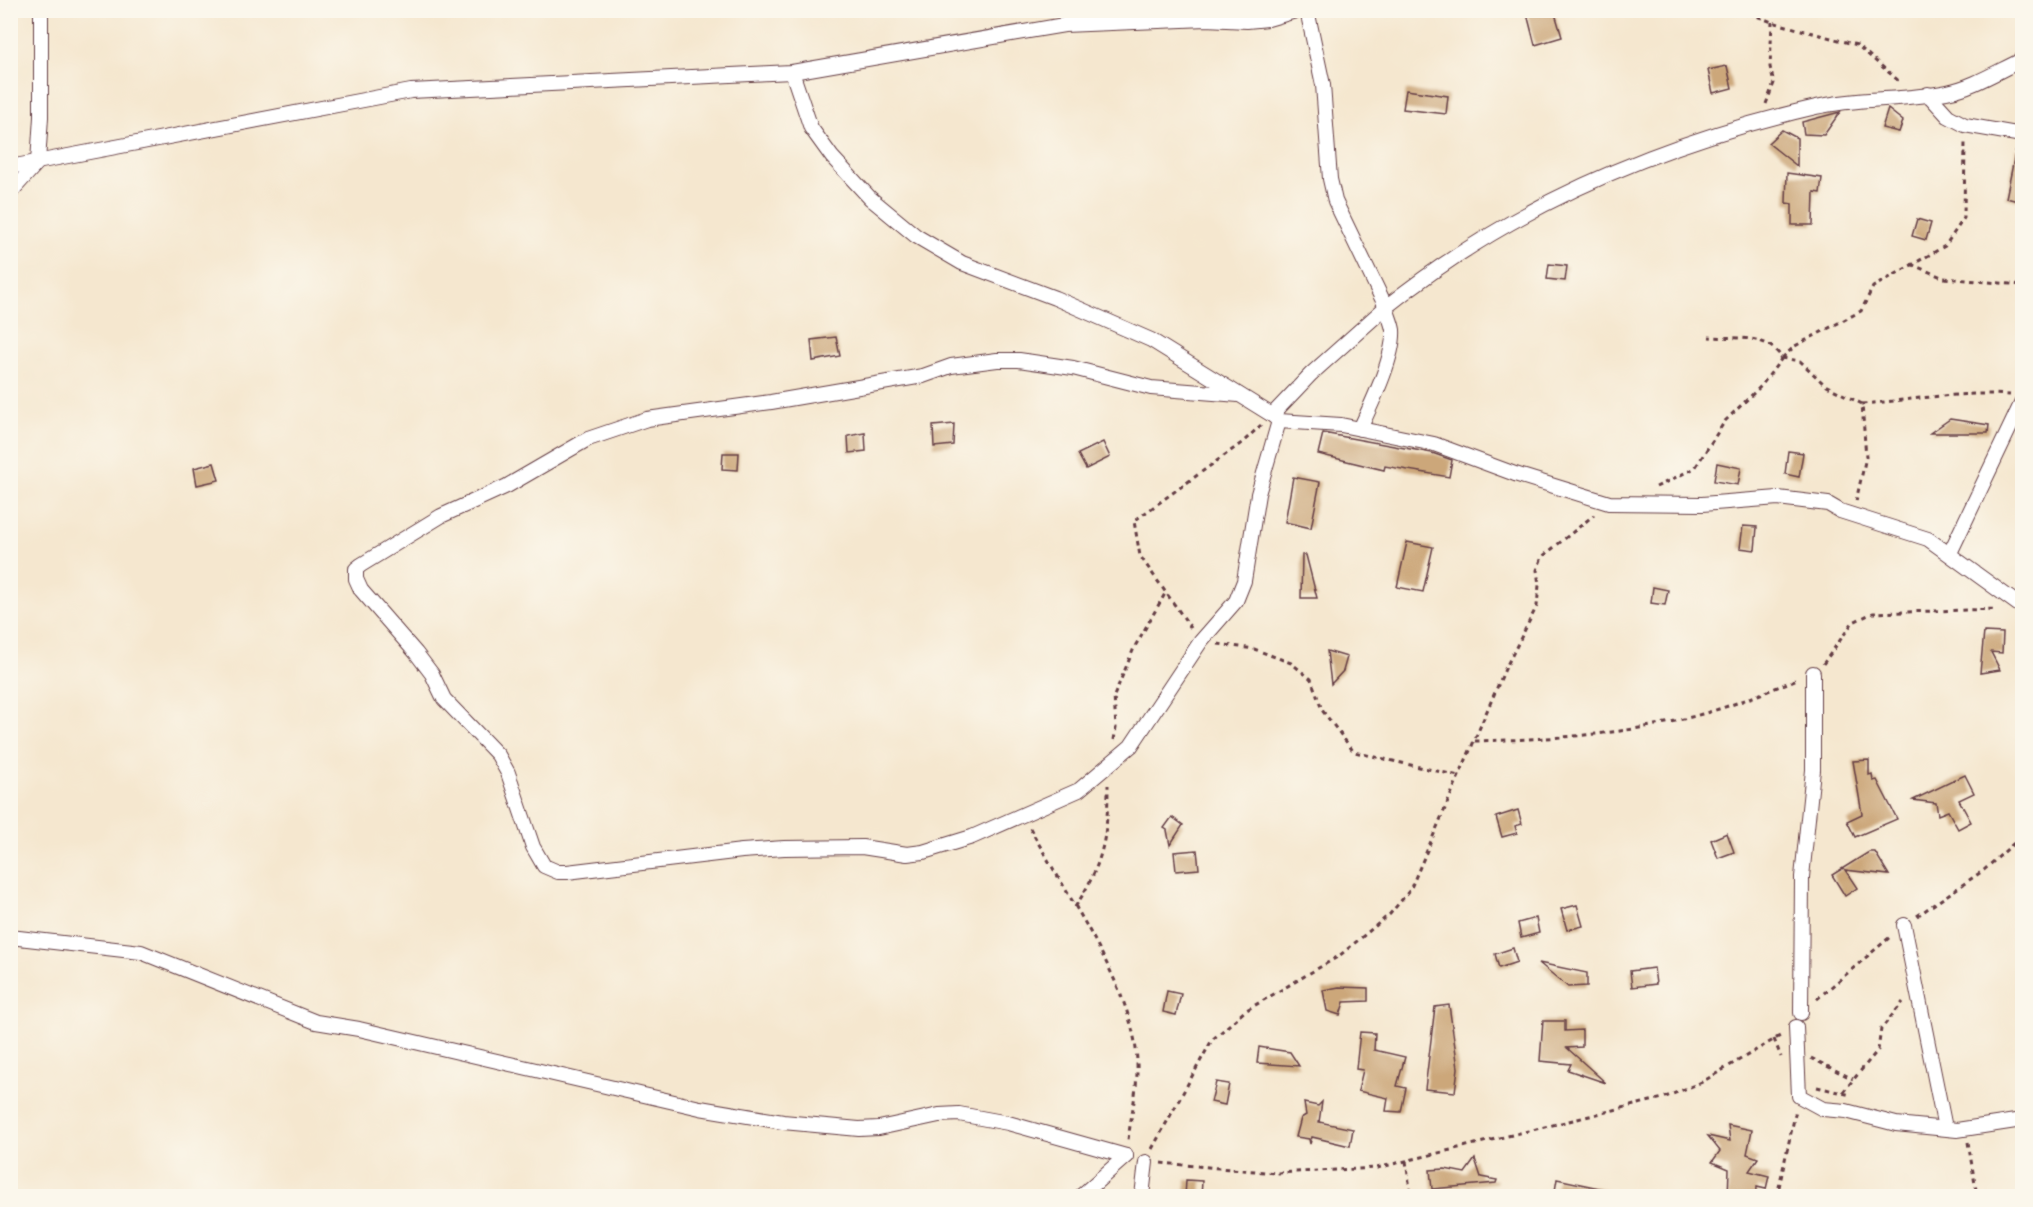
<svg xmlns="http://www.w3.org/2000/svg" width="2033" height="1207" font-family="'Gochi Hand',sans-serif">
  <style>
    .building { fill: #cca77a }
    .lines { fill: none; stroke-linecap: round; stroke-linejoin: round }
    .street-casing { stroke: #643d44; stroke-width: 16 }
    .path { stroke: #643d44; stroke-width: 3; stroke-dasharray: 4.5 4.5; stroke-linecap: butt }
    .street { stroke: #fff; stroke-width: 14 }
  </style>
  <rect width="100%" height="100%" fill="#fbf7ec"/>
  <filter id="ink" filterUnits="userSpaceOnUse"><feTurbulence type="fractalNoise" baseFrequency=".0167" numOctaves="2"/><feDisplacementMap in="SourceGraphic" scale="12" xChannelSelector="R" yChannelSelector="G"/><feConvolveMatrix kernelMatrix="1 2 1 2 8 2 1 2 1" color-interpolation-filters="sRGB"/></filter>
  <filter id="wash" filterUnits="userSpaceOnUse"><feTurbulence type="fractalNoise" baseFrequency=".008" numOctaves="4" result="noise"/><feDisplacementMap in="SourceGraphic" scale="24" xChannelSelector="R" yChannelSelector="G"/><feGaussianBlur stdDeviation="1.35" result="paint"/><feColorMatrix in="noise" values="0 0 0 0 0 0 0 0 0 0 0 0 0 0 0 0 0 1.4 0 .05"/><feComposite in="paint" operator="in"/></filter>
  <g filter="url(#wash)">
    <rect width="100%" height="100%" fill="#f5e7cf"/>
    <g id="blocks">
      <g class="building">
        <polygon points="1526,10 1554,10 1562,37 1535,45"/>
        <polygon points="1727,66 1732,88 1713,93 1708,70"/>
        <polygon points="1406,90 1448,96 1446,114 1403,109"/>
        <polygon points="1888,109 1903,121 1899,132 1882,128"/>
        <polygon points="1840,112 1824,135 1804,134 1802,122"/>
        <polygon points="1782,130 1797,138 1797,166 1768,143"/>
        <polygon points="2016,149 2022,149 2022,202 2006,198"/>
        <polygon points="1787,173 1822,178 1820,193 1814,192 1813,225 1792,225 1792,204 1786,203"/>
        <polygon points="1917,219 1931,223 1926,240 1912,236"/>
        <polygon points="1549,264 1567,266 1565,281 1547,279"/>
        <polygon points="836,337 840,356 813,361 811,340"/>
        <polygon points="1950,419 1989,425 1988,433 1930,433"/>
        <polygon points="954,424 953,445 934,447 933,426"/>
        <polygon points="865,433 866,451 849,453 848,436"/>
        <polygon points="1323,433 1432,453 1452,460 1449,477 1385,466 1384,470 1318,454"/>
        <polygon points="1103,442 1110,457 1086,469 1078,454"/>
        <polygon points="1788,451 1803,453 1799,477 1785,474"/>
        <polygon points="723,453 739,453 738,470 722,469"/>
        <polygon points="214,463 219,480 197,485 194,468"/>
        <polygon points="1717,463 1741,468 1738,485 1714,481"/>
        <polygon points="1293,477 1320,482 1311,528 1285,522"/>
        <polygon points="1743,526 1757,527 1755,550 1740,548"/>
        <polygon points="1407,542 1433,547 1423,592 1397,587"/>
        <polygon points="1302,555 1306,555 1317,598 1301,598"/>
        <polygon points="1653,587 1668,590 1665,605 1651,603"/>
        <polygon points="1984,632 2003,633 2002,653 1991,652 2000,670 1980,673"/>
        <polygon points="1327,651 1347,657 1343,671 1331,684"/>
        <polygon points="1869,760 1869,775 1872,774 1873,781 1877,780 1897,819 1855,837 1847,821 1862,814 1853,761"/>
        <polygon points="1965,775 1974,793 1959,800 1971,822 1958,829 1948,811 1938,815 1936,803 1913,800"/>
        <polygon points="1518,810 1522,824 1515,826 1517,833 1502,837 1496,817"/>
        <polygon points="1172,817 1183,825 1170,845 1167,830 1164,828"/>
        <polygon points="1727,833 1734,852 1718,858 1711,840"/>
        <polygon points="1197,850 1199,869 1176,871 1174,852"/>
        <polygon points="1869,852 1875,852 1889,875 1845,870 1857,888 1845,896 1832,875"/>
        <polygon points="1577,905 1583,926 1567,930 1561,909"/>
        <polygon points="1536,918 1539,933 1521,938 1518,923"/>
        <polygon points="1513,948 1517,962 1499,968 1495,954"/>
        <polygon points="1539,963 1587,973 1587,986 1568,987"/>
        <polygon points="1654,968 1656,984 1632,987 1630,971"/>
        <polygon points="1339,987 1368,988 1368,1001 1344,1002 1340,1015 1327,1011 1323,990"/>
        <polygon points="1167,991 1181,994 1176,1015 1163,1012"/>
        <polygon points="1449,1005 1458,1068 1455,1092 1425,1089 1435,1007"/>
        <polygon points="1543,1021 1565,1021 1565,1031 1582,1030 1582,1047 1567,1048 1606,1083 1568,1070 1571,1064 1540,1061"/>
        <polygon points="1360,1032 1375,1033 1374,1050 1405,1057 1397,1086 1406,1088 1401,1112 1386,1111 1388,1098 1358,1091 1363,1070 1356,1069"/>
        <polygon points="1259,1047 1290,1052 1299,1066 1257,1063"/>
        <polygon points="1216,1082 1229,1084 1225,1105 1211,1102"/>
        <polygon points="1322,1102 1319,1122 1353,1129 1350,1146 1312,1137 1310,1144 1309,1139 1296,1137 1301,1118 1306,1115 1304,1103 1318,1106"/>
        <polygon points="1728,1125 1752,1130 1747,1154 1758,1158 1749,1171 1769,1176 1766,1189 1757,1187 1756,1197 1728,1197 1729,1169 1712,1162 1720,1151 1708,1136 1730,1141"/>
        <polygon points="1475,1159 1481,1177 1497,1180 1496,1183 1432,1189 1430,1170 1445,1169 1465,1173"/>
        <polygon points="1557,1179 1609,1190 1609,1197 1554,1197"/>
        <polygon points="1186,1180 1202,1181 1201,1197 1185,1197"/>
      </g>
    </g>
  </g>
  <g filter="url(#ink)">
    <use href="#blocks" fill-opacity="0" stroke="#643d44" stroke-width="1.5"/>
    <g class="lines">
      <g class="street-casing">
        <g id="street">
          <path d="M1307,10L1323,85L1330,179L1335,201L1386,307C1512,206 1659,143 1816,107C1859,97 1904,101 1947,92C1973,87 1998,71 2022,60"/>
          <polyline points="792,72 811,128 832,157 870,198 916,236 962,263 1055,298 1151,340 1272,415"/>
          <polyline points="1928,94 1948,116 1965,125 2022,135"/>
          <polyline points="10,167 411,91 792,72 1064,25 1206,19 1247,21 1268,19 1299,10"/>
          <polyline points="10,193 38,162 41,117 41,10"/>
          <path d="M1239,395L1151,388L1073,368L1019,360H997L951,366L923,376L771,402L647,419L588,439L507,486L441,516L361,565L356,569V579L361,590L416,653L432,674L444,699L498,755L508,773L533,847L544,866L558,872H567L742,851L784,848L862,847L907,854L923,852L972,837L1079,790L1131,746L1201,641L1236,601L1244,581L1258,494L1279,421L1272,415L1311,374L1386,307C1388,315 1392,323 1393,330C1395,356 1371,405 1360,429"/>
          <polyline points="1279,421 1341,425 1434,444 1515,474 1609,503 1702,504 1778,498 1828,504 1840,511 1928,539 2022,607"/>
          <polyline points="1950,553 2022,402"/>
          <polyline points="1904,925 1945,1128"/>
          <polyline points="10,937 141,952 316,1022 359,1029 700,1108 783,1122 859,1129 879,1128 939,1115 959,1114 1008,1123 1126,1156"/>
          <polyline points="1801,1013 1802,877 1813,770 1813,673"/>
          <polyline points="1796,1027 1799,1096 1823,1109 1846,1111 1896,1124 1957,1130 2022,1120"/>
          <polyline points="1081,1196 1126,1156"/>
          <polyline points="1142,1196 1146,1162"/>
        </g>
      </g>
      <g class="path">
        <polyline points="1741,10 1772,22 1857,45 1900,82"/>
        <polyline points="1766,104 1774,83 1770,67 1772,22"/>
        <polyline points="1911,264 1944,278 2022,285"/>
        <polyline points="1782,358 1795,346 1861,311 1873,287 1945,246 1964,218 1965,141"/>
        <polyline points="1782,358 1800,361 1825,385 1862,404 1866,457 1856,501"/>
        <path d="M1862,404C1912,400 1960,391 2010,395"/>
        <path d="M1656,487L1695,468L1725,421L1761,386L1782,358C1766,333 1736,339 1709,337"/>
        <polyline points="1191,628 1140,556 1134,521 1243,442 1261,425"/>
        <polyline points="1218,644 1254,649 1291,663 1311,679 1322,710 1354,752 1459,776"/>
        <polyline points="1823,664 1853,622 1873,613 1997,609"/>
        <polyline points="1114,740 1116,728 1114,696 1134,648 1166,592"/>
        <path d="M1475,741C1550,739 1629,735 1702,714C1735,705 1766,692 1797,679"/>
        <path d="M1030,828C1064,892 1136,991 1137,1063C1138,1088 1131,1115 1128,1140"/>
        <path d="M1075,907C1103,865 1108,835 1108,785"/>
        <polyline points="1917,916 1984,870 2022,836"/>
        <polyline points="1817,999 1890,937"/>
        <polyline points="1774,1039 1781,1057"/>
        <polyline points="1811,1058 1853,1079"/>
        <polyline points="1817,1087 1851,1095"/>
        <polyline points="1843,1092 1878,1050 1881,1029 1903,1002"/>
        <polyline points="1968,1142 1977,1196"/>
        <polyline points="1152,1149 1212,1040 1245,1011 1339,956 1390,914 1410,890 1505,669 1537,606 1539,585 1537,570 1542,557 1594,515"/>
        <polyline points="1406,1161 1411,1196"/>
        <polyline points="1161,1163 1277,1173 1377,1168 1663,1098 1702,1082 1780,1036"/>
        <polyline points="1777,1196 1796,1110"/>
        <polyline points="2006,1196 2022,1191"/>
      </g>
      <use href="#street" class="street"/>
    </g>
  </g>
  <rect width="2033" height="1207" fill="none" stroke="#fbf7ec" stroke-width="36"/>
</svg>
